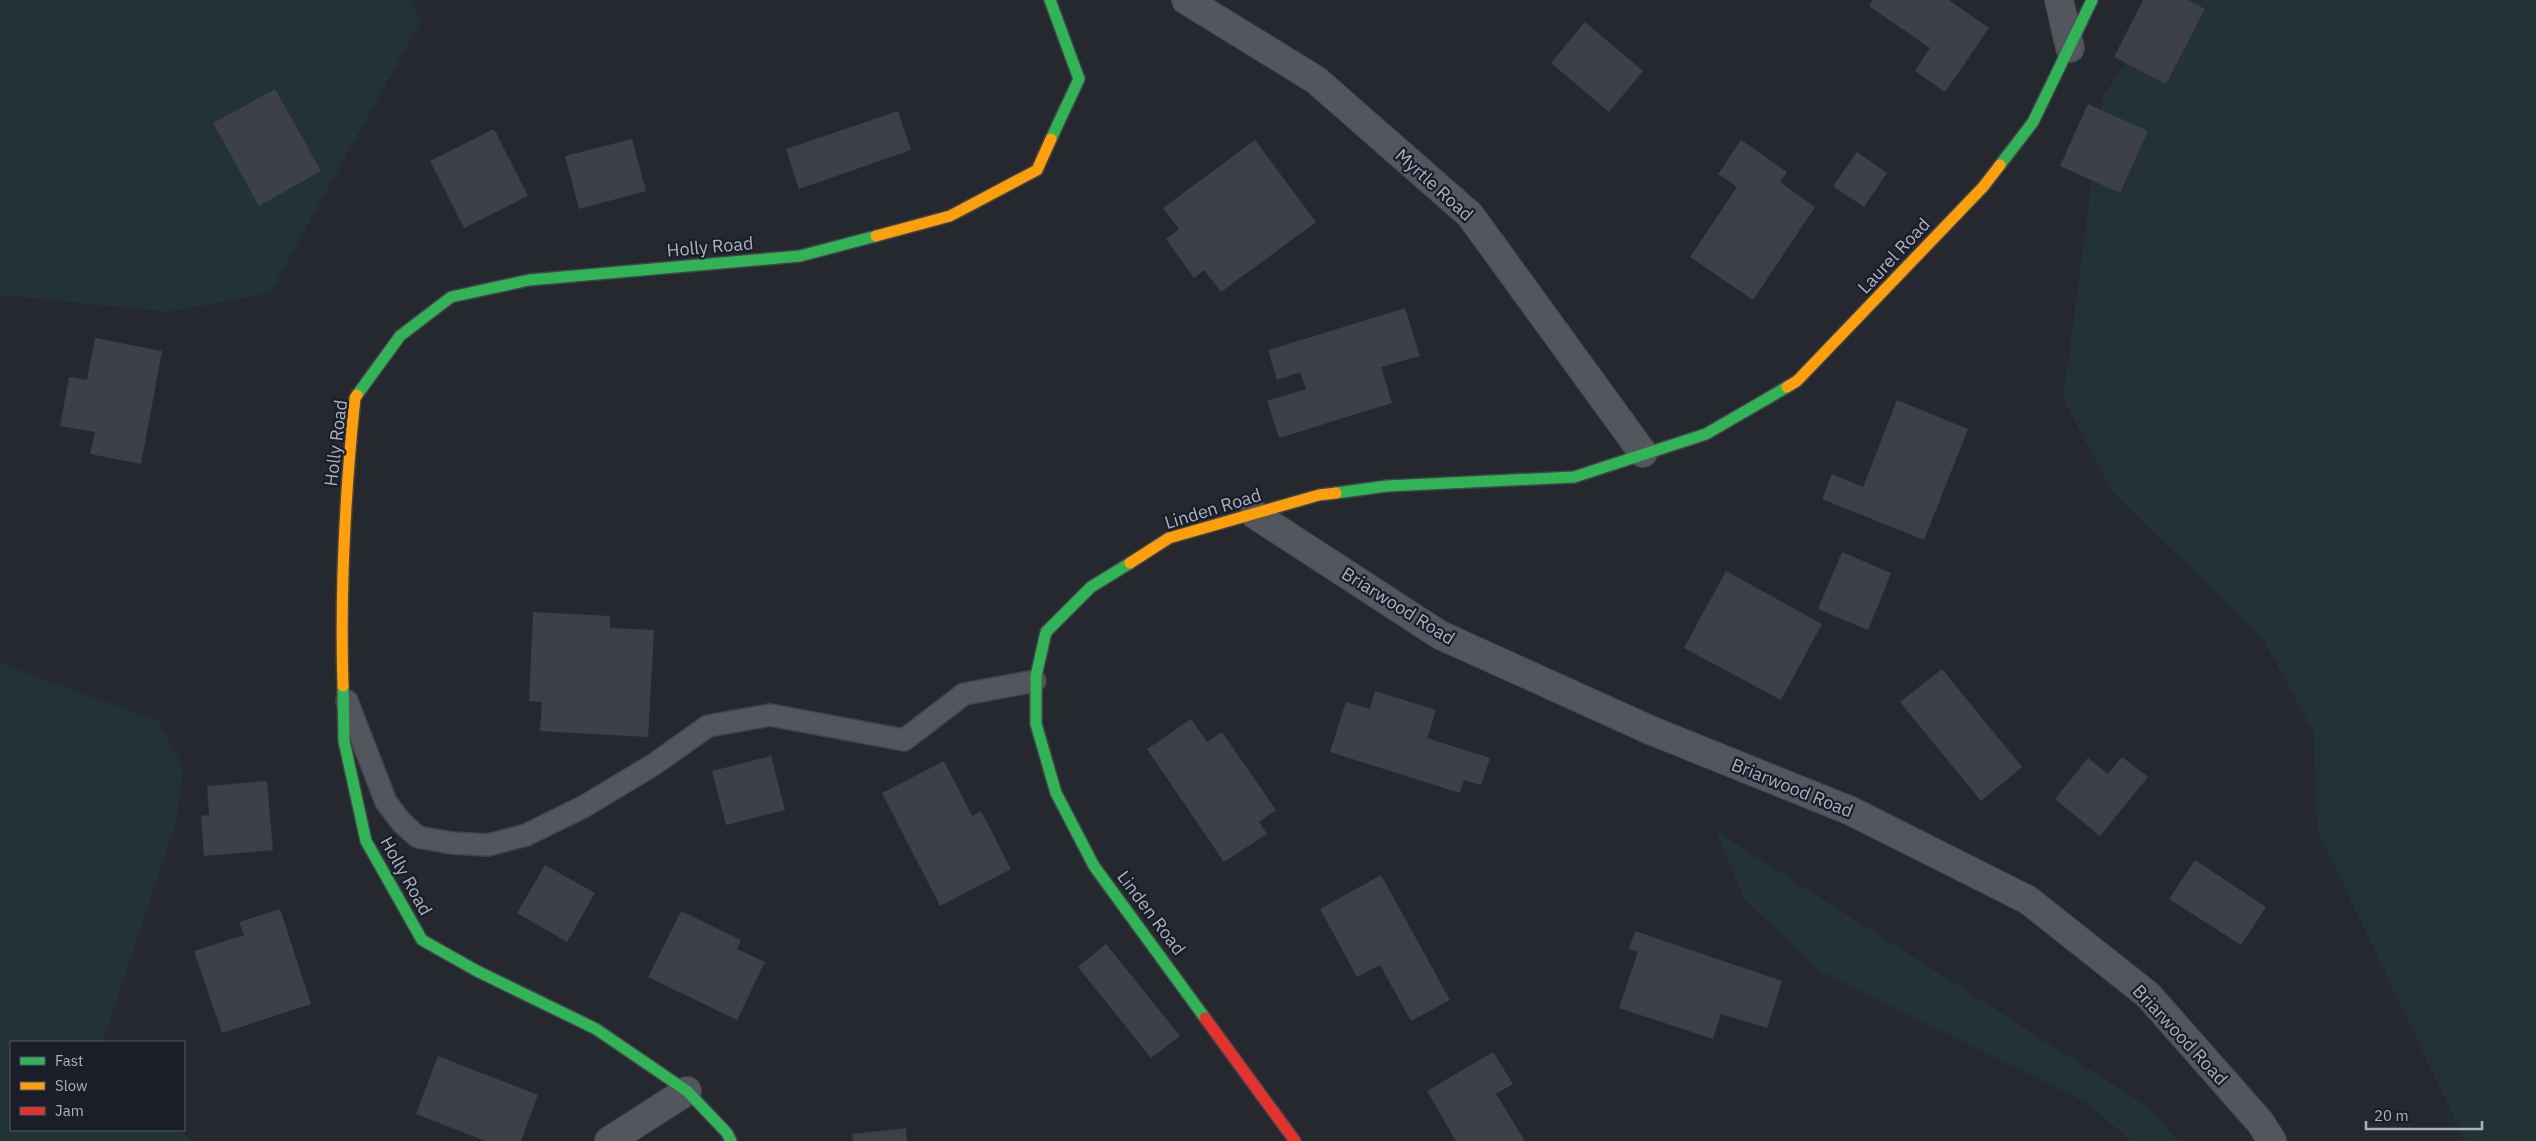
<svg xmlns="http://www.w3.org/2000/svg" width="2536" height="1141" font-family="'IBM Plex Sans',sans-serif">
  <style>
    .green { fill: #233235 }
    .building { fill: #3d4047 }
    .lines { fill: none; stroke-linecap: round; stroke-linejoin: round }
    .lane-casing { stroke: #42444a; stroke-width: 24 }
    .street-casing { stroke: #42444a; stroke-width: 30 }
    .fast-casing { stroke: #42444a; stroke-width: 14 }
    .slow-casing { stroke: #42444a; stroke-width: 14 }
    .jam-casing { stroke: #42444a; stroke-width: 14 }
    .lane { stroke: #54565e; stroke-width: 21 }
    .street { stroke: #54565e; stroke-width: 28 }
    .fast { stroke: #30b455; stroke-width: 11 }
    .slow { stroke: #ff9f0a; stroke-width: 11 }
    .jam { stroke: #e5322d; stroke-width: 11 }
    .labels { text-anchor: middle; stroke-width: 4.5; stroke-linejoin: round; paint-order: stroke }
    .street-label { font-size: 18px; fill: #adb2c2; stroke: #191e29 }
  </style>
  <rect width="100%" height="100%" fill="#25282f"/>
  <g class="green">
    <polygon points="0,0 410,0 421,21 270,293 168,312 0,295"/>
    <polygon points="2168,0 2536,0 2536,1141 2465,1141 2317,829 2314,733 2261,636 2112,492 2063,399 2103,96"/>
    <polygon points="0,663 158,721 183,767 177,820 103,1042 11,1042 11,1130 181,1130 191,1141 0,1141"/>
    <polygon points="1716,831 2153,1110 2177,1141 2131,1141 2087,1103 1819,971 1744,899"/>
  </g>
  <g class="building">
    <polygon points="1873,0 1949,0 1989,28 1945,92 1915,71 1930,48 1869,6"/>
    <polygon points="2143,0 2187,0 2205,9 2166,84 2114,57"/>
    <polygon points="1585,22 1643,71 1609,112 1551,63"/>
    <polygon points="275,89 321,171 259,206 213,123"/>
    <polygon points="2088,104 2148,131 2120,193 2060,166"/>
    <polygon points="898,111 911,150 799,189 786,149"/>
    <polygon points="494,129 528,196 464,228 430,161"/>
    <polygon points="632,139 646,191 579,209 565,156"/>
    <polygon points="1255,140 1316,222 1221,292 1204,270 1194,278 1166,239 1179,229 1163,208"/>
    <polygon points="1741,140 1787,172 1780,182 1815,207 1753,300 1690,257 1737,187 1718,174"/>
    <polygon points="1857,152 1887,173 1864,207 1833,186"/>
    <polygon points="1405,308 1420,356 1381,367 1392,403 1279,438 1267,401 1306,389 1300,372 1277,380 1268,350"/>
    <polygon points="95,338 162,351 141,464 90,454 95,432 60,426 69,377 87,380"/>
    <polygon points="1897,400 1968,429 1924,540 1822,499 1832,474 1863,487"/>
    <polygon points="1842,552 1891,573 1868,630 1818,609"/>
    <polygon points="1726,571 1822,624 1781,700 1684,648"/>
    <polygon points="533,612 610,616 610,628 654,630 648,737 540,731 542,702 529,701"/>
    <polygon points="1942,669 2022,767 1981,801 1900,702"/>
    <polygon points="1375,691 1436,710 1427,738 1490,758 1481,785 1464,780 1460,793 1330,752 1346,702 1370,709"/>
    <polygon points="1191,719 1207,742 1222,732 1276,810 1259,822 1267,834 1224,862 1147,749"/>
    <polygon points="771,756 785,810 726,825 712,771"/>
    <polygon points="2122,757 2148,777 2100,836 2055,799 2088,758 2108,774"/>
    <polygon points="944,761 972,816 981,811 1011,869 940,906 882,793"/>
    <polygon points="267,781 273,850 204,856 201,816 209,815 207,786"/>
    <polygon points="2195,860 2266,907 2241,945 2169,899"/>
    <polygon points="545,865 595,893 567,942 517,913"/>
    <polygon points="1381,875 1450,1000 1411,1021 1380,965 1357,977 1320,909"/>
    <polygon points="280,909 311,1004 222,1033 194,951 244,935 239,922"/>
    <polygon points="681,911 741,940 737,949 765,962 737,1020 648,977"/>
    <polygon points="1635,931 1782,981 1767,1028 1721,1014 1713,1039 1619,1008 1638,952 1629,949"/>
    <polygon points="1106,944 1180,1036 1151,1058 1078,967"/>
    <polygon points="1493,1052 1513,1084 1496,1094 1525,1141 1456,1141 1427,1091"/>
    <polygon points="438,1056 538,1095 521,1141 485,1141 416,1114"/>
    <polygon points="906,1128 907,1141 853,1141 852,1134"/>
  </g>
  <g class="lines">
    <g class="lane-casing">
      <polyline id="lane" points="347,701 386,802 402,823 418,837 452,843 488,845 526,835 583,807 653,765 708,726 770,715 904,740 964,694 1035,681"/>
    </g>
    <g class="street-casing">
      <g id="street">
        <polyline points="1186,0 1316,80 1470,215 1643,453"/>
        <polyline points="2059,0 2070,48"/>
        <polyline points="1254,514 1440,635 1650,730 1851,811 2028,900 2148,995 2260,1122 2272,1141"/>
        <polyline points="609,1141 687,1091"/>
      </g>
    </g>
    <g class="fast-casing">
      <g id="fast">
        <polyline points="1050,0 1079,79 1051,139"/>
        <polyline points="2000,165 2033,122 2092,0"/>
        <polyline points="357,395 400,336 451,297 529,280 800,256 876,236"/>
        <polyline points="1336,493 1387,486 1574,477 1706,434 1787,387"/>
        <polyline points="1130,563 1091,587 1046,632 1036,676 1036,724 1056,793 1094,866 1205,1018"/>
        <polyline points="343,686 344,741 366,841 422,940 477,971 596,1029 687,1091 727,1133 731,1141"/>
      </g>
    </g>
    <g class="slow-casing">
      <g id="slow">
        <polyline points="876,236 950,216 1037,170 1051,139"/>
        <polyline points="1787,387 1797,381 1983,187 2000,165"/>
        <polyline points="1130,563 1169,538 1319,495 1336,493"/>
        <path d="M343,686C340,590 345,494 355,398L357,395"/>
      </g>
    </g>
    <g class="jam-casing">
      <polyline id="jam" points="1205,1018 1295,1141"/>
    </g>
    <use href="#lane" class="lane"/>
    <use href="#street" class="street"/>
    <use href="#fast" class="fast"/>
    <use href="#slow" class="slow"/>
    <use href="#jam" class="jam"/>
  </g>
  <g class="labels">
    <g class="street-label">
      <text transform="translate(1434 185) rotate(42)" y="6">Myrtle Road</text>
      <text transform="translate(710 247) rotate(-5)" y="6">Holly Road</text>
      <text transform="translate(1894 256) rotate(-47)" y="6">Laurel Road</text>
      <text transform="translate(336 443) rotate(-83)" y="6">Holly Road</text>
      <text transform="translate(1213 509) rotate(-17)" y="6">Linden Road</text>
      <text transform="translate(1398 606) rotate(32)" y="6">Briarwood Road</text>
      <text transform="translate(1792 788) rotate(22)" y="6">Briarwood Road</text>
      <text transform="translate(406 876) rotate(61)" y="6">Holly Road</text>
      <text transform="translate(1151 913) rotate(53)" y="6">Linden Road</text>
      <text transform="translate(2180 1035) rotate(47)" y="6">Briarwood Road</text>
    </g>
  </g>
  <rect x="10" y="1041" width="175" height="90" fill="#191e29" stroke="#545966"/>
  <rect x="20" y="1057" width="25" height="8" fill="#30b455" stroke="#545966"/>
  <text x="55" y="1066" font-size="15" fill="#adb2c2">Fast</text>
  <rect x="20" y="1082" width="25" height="8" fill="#ff9f0a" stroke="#545966"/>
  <text x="55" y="1091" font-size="15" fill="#adb2c2">Slow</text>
  <rect x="20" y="1107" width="25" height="8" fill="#e5322d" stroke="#545966"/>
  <text x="55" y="1116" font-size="15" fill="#adb2c2">Jam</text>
  <path d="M2366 1121v8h116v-8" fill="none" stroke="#adb2c2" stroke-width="2.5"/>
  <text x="2374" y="1121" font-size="15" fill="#adb2c2" stroke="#191e29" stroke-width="4" paint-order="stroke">20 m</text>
</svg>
